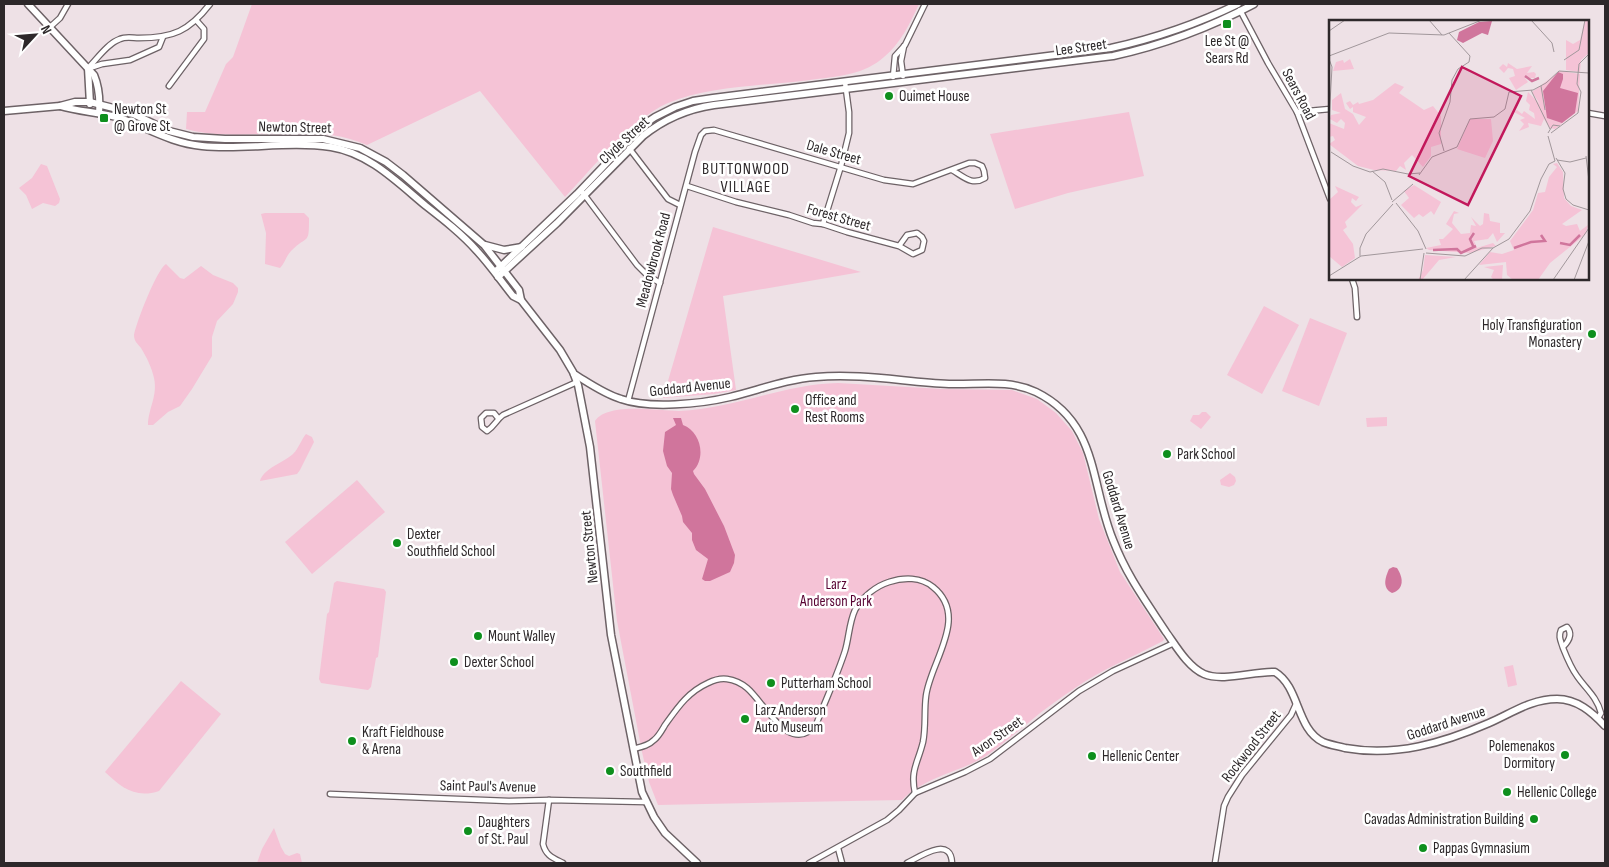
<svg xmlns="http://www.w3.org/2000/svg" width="1609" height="867" font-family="'Sofia Sans Condensed',sans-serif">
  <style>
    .green { fill: #f5c3d6 }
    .water { fill: #d0759c }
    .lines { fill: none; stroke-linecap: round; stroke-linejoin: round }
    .street-casing { stroke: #6d6266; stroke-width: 7 }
    .secondary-casing { stroke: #6d6266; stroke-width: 9 }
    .street { stroke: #fff; stroke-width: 4.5 }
    .secondary { stroke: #fff; stroke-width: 6 }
    .poi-dot { fill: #0e8f1d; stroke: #fff; stroke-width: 2 }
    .labels { text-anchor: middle; stroke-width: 5; stroke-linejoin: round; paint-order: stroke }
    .poi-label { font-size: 15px; fill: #2d282a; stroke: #fff; text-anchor: start }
    .street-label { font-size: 15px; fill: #2d282a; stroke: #fff }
    .park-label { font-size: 15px; fill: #570232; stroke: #fff }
    .neighbourhood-label { font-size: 16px; letter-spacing: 1px; fill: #2d282a; stroke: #fff }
    .inset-river { fill: none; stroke: #d0759c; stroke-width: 2.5 }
    .inset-road { fill: none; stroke: #a1979b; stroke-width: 1 }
    .view { fill: #c2185b; fill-opacity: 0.15; stroke: #c2185b; stroke-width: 2.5 }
    .inset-edge { fill: none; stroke: #2d282a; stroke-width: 2.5 }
  </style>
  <rect width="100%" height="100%" fill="#eee1e6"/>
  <g class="green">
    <path d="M252,4H919C910,23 901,43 884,57C865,74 841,76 817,79C770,86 711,85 668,103C631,119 593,168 565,197L480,91L367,145C308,119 245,145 186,129L187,112H205L226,64L233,57Z"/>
    <polygon points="1129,112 1144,176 1068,193 1015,209 990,134"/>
    <polygon points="41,164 47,166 60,199 59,203 55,206 43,203 32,209 26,195 19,188 32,178"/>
    <path d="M265,213H304L309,218C309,246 308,234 291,251C286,256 285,263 280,268L265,264L266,233L261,214Z"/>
    <polygon points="713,227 861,272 723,296 736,390 714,394 663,398"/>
    <path d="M166,264L180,278L184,279L201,266L213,275L233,283L238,288V292L233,304L217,321L212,337V356L192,389L180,406L168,412L153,425H148C148,409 158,396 154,378C152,368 146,356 141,348C137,343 134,341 134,335C136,323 157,269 166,264Z"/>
    <polygon points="1264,306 1299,325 1262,394 1227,375"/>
    <polygon points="1310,318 1347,333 1319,406 1282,391"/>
    <path d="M838,383L942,389L1012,390L1037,399L1056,413L1072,431L1083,453L1099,519L1120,572L1164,639L1163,641C1133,657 1102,669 1075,688C1059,699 1043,710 1028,723C1014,734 1001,746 986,756C958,773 926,776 902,800L658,805L649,782L642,752L617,621L595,421C608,402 658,411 679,411C734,409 784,384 838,383Z"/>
    <polygon points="1202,412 1206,412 1211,417 1201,429 1190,421 1193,415 1199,415"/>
    <polygon points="1387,417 1387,426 1367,427 1366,418"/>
    <path d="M306,434L312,437L314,442L300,470L297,474L260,481C263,469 284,462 293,454C299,448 301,440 306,434Z"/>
    <polygon points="1230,473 1235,477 1236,481 1234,485 1229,487 1221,485 1220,480"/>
    <polygon points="357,480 385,512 312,574 285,542"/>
    <polygon points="337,581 384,589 386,592 378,657 376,658 371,687 368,690 321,683 319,679 327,614 329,612 334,583"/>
    <polygon points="1513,665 1517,685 1508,687 1504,667"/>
    <path d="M181,681L221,714L159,791C135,799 121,787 105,772Z"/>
    <polygon points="274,828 281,847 285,854 289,856 297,853 300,854 302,863 257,863 262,849"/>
  </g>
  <g class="water">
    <path d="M673,418H681L683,425C700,431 707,457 693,471L694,474L705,489L724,526L735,555L734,563L730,572L710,581H705L702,579L708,559L696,550L692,540V533L683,522L682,516L673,495L671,489L672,473L667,466L663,451L665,432L676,425Z"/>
    <path d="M1393,567L1397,568C1403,577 1405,589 1392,593C1382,588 1385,578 1389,569Z"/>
  </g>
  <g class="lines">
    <g class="street-casing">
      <g id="street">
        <polyline points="1240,10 1268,63 1297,112 1330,199"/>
        <polyline points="49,28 60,18 68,4"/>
        <path d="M88,68C97,59 108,43 120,39C126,36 133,38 139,38C173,38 189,31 210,4"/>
        <polyline points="90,68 102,64 130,60 159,47 163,37"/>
        <polyline points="903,76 901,61 904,46"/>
        <polyline points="893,77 895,56 905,45 925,4"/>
        <polyline points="169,86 204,39 204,29 196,20"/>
        <polyline points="1297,112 1330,109"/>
        <polyline points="1588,113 1605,116"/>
        <polyline points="629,148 668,199 680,205"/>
        <polyline points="687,186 736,202 789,215 813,223 823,224 847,232 899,246 907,235 917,233 922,237 924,241 922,250 913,254 899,246"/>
        <polyline points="583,193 637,265 647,275 660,283"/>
        <polyline points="823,224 841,166 849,133 849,112 845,82"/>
        <polyline points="1352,279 1355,288 1357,317"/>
        <path d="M628,401L695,152L701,135L705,131L714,130L884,180L913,184L969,163H975L982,166L984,171L985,178C972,186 964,177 952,170"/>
        <path d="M498,418L494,413H486L481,418L482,427L487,431C495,426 496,420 503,415L577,382"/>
        <path d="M1563,647C1569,641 1573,634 1567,627L1561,630C1558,637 1561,641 1563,648C1567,658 1571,668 1577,676C1586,689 1597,697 1601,713L1598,718"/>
        <path d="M633,749C641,747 648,746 654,740C659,736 662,730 665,725C678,707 688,692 708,683C714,680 720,678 727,679C734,680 741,683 747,688C765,703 789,756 816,725C825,701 837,676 845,651C849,638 849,623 855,610C862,597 876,586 889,582C904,577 921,577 933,587C970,617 930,662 926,696C924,711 926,727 923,742C918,763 910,770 915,793"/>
        <polyline points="330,794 509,801 549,800 646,802"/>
        <path d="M549,800L543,844C546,856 553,858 563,863"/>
        <polyline points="838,848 842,863"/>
        <polyline points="809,863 887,820 899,810 915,793 965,772 990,759 1079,691 1113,671 1174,643"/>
        <path d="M907,863C919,857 951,835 952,863"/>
        <polyline points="1215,863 1224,806 1228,797 1242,775 1291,715 1296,704"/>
      </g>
    </g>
    <g class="secondary-casing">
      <g id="secondary">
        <path d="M28,4L94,75C99,87 100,100 99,113"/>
        <polyline points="88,68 90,104"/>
        <path d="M60,106C80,112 99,112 120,118C148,128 171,143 202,146C244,150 288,141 331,147C369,153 397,182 426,206C444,220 462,234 477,251C490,265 501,281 513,296L521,300L560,350L573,372L578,385L590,447L611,635L642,792L654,817L665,833L697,863"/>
        <polyline points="4,111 60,106 75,102 90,102 129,112 169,131 193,137 225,139 323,139 360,148 386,162 403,175 484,245 519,290 521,300"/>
        <polyline points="485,245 504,250 522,247"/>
        <path d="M495,272L577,194L643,125L655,117L675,107L693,101L713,98L1111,48C1156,38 1197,24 1238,4"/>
        <path d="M498,277L557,223L643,136C664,119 687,109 714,105L1113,56C1163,45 1209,28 1254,4"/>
        <path d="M574,374C589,383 604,394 621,399C649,409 701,404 730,397C759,390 787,379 816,377C861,373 905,382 949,384C978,385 1009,379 1036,392C1099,423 1090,484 1113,540C1127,576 1145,600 1166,632C1176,646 1188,667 1204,674C1223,682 1254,671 1275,672C1300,687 1296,729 1323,742C1330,745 1338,746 1345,748C1396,757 1443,743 1489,723C1512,713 1531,699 1557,699C1577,699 1592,712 1605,726"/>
      </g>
    </g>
    <use href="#street" class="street"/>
    <use href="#secondary" class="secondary"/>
  </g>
  <g class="poi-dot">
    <rect x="1222" y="19" width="10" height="10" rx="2.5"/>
    <circle cx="889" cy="96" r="5"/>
    <rect x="99" y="113" width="10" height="10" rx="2.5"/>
    <circle cx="1592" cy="334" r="5"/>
    <circle cx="795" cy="409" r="5"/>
    <circle cx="1167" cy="454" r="5"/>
    <circle cx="397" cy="543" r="5"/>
    <circle cx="478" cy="636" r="5"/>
    <circle cx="454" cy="662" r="5"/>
    <circle cx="771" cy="683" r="5"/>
    <circle cx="745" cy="719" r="5"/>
    <circle cx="352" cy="741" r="5"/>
    <circle cx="1565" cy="755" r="5"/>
    <circle cx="1092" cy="756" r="5"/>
    <circle cx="610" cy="771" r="5"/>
    <circle cx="1507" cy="792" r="5"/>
    <circle cx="1534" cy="819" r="5"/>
    <circle cx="468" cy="831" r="5"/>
    <circle cx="1423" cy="848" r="5"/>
  </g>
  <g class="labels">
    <g class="poi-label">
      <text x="1227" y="46" text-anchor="middle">Lee St @<tspan x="1227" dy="17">Sears Rd</tspan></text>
      <text x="899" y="101">Ouimet House</text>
      <text x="114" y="114">Newton St<tspan x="114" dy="17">@ Grove St</tspan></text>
      <text x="1582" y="330" text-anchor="end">Holy Transfiguration<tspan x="1582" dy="17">Monastery</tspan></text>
      <text x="805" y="405">Office and<tspan x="805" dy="17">Rest Rooms</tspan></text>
      <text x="1177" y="459">Park School</text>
      <text x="407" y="539">Dexter<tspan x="407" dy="17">Southfield School</tspan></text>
      <text x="488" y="641">Mount Walley</text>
      <text x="464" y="667">Dexter School</text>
      <text x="781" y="688">Putterham School</text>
      <text x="755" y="715">Larz Anderson<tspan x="755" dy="17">Auto Museum</tspan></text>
      <text x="362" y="737">Kraft Fieldhouse<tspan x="362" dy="17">&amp; Arena</tspan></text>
      <text x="1555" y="751" text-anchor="end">Polemenakos<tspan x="1555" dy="17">Dormitory</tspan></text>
      <text x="1102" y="761">Hellenic Center</text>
      <text x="620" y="776">Southfield</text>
      <text x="1517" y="797">Hellenic College</text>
      <text x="1524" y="824" text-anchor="end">Cavadas Administration Building</text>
      <text x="478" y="827">Daughters<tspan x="478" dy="17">of St. Paul</tspan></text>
      <text x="1433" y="853">Pappas Gymnasium</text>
    </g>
    <g class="street-label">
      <text transform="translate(1081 47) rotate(-8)" y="5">Lee Street</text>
      <text transform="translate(1299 94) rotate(62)" y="5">Sears Road</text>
      <text transform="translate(295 127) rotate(1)" y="5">Newton Street</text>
      <text transform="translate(624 140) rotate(-43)" y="5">Clyde Street</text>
      <text transform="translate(834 152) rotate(16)" y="5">Dale Street</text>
      <text transform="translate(839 217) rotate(16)" y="5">Forest Street</text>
      <text transform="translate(653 260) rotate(-75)" y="5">Meadowbrook Road</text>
      <text transform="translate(690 387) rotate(-6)" y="5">Goddard Avenue</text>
      <text transform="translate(1119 510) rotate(73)" y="5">Goddard Avenue</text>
      <text transform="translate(589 547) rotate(-96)" y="5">Newton Street</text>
      <text transform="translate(1446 723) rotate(-18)" y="5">Goddard Avenue</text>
      <text transform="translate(997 736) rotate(-35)" y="5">Avon Street</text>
      <text transform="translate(1251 746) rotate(-52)" y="5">Rockwood Street</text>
      <text transform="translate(488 786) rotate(1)" y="5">Saint Paul's Avenue</text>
    </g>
    <g class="park-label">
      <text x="836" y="589">Larz<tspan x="836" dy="17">Anderson Park</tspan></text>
    </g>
    <g class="neighbourhood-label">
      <text x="746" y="174">BUTTONWOOD<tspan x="746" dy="18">VILLAGE</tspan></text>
    </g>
  </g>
  <g transform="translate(1329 20)">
    <rect width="260" height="260" fill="#eee1e6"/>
    <path d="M256,0H260V33L252,40L251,52L237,50V20L244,24L251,20ZM21,39L25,49L4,51L7,42L14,40L15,43ZM179,43L188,49L203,46L198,53L205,52L207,54L206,58H196L199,62L187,70L180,58L186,56L184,49L179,48L175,53L170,48L174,44L178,47ZM231,51L251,54L249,91L226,109L221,108L215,99L212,106L199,103L200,107L190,111L195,104L191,100L196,98L185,92L188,90L193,94L195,91L206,99L205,93L200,90L201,85L197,81L199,72L211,84L203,72ZM66,63L75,67L70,73L95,90L104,86L112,96V124L102,127V136L94,147L83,135L75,143L77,150L71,146L67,151L45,150L29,146L0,124L6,120L4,116L0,117V103L15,109L16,103L12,99L8,103L1,99L2,95L12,93L3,90V80L12,73L16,89L24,94L30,105L37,97L24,92V87L21,89L17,83L21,81L24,85L29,82L30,84L44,80ZM141,99H162L164,121L156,138L128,129ZM228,143L234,152L235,178L242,186L253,190L233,204L237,206L248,204L251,211L259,205L257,214L221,243L209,260H184L178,255L177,242L150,245L161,232L173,234L185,230L181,221L204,190L209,173L216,172L220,157L228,147L224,144ZM85,165L112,182L105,195L102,191L94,197L90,194L85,198L72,185L80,178L75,171ZM6,166L30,177L27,181L23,178L22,182L27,187L34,184L16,202L18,207L14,210L24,224L26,238L13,247L0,236V180L9,172ZM125,191L130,193L125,194L123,203L132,214L141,213L142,205L147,206L142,197L151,206L154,204L155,193L160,194L161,201L171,203V213H176L168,222L164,213L159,219L145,221L148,228L164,223L167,226L141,233L100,230L97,228L112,225L110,219H114L124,209L117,204ZM96,235L127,237L110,240L93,260H89L94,250ZM174,245L173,260H165L162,257L165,250L155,247Z" fill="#f5c3d6"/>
    <path d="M163,1L159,15L153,13L134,23L128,20L130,12L150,2ZM229,52L234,54V59L231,68L249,73L246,93L233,103L218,98L214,71Z" fill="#d0759c"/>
    <path class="inset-river" d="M196,56L203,61L210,58M231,223L241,225L251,215M145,228L141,219L145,213M185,228L202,222L216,221L212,215M104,230L128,229L132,233L147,226"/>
    <path class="inset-road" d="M100,0L113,15M202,0L223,23L225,32M0,11L16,0M0,36L60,13L115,15L153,0M0,39L3,47L0,101M235,40L250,30L256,0M217,63L230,51L260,53M212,66L216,90M202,70L221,109M219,113L224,105L231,106M222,113L249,93L252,72L248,64L250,44L260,34M115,131L110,113L121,82L123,60L129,49L140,42L141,36L120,13M2,132L24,146L41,152L54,149L79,154L91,153M257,136L260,161M227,138L236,153L234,169L237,179L244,185L260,190M228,140L241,142L257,138M43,151L56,162L63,180M90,155L103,137L128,127L141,99L165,97L176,89L180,72L204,70L217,63M63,182L84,164M67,183L89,211L97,229M97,233L136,236L153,228H164L180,219L201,191L212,159L220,144L226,141L219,116M31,236V228L37,214L64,184M0,256L32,236L94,229M91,260L95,233M135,260L164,228M224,260L260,208M245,260L260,221"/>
    <path class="view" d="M133,47L192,76L139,185L80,156Z"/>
    <rect width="260" height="260" class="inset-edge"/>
  </g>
  <rect width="1609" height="867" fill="none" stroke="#2d282a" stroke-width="10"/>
  <g transform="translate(35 35) rotate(64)" stroke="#ffffff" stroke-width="4" paint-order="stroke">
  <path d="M0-4L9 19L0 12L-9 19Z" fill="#2d282a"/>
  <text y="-8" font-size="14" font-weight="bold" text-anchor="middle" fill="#2d282a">N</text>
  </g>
</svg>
